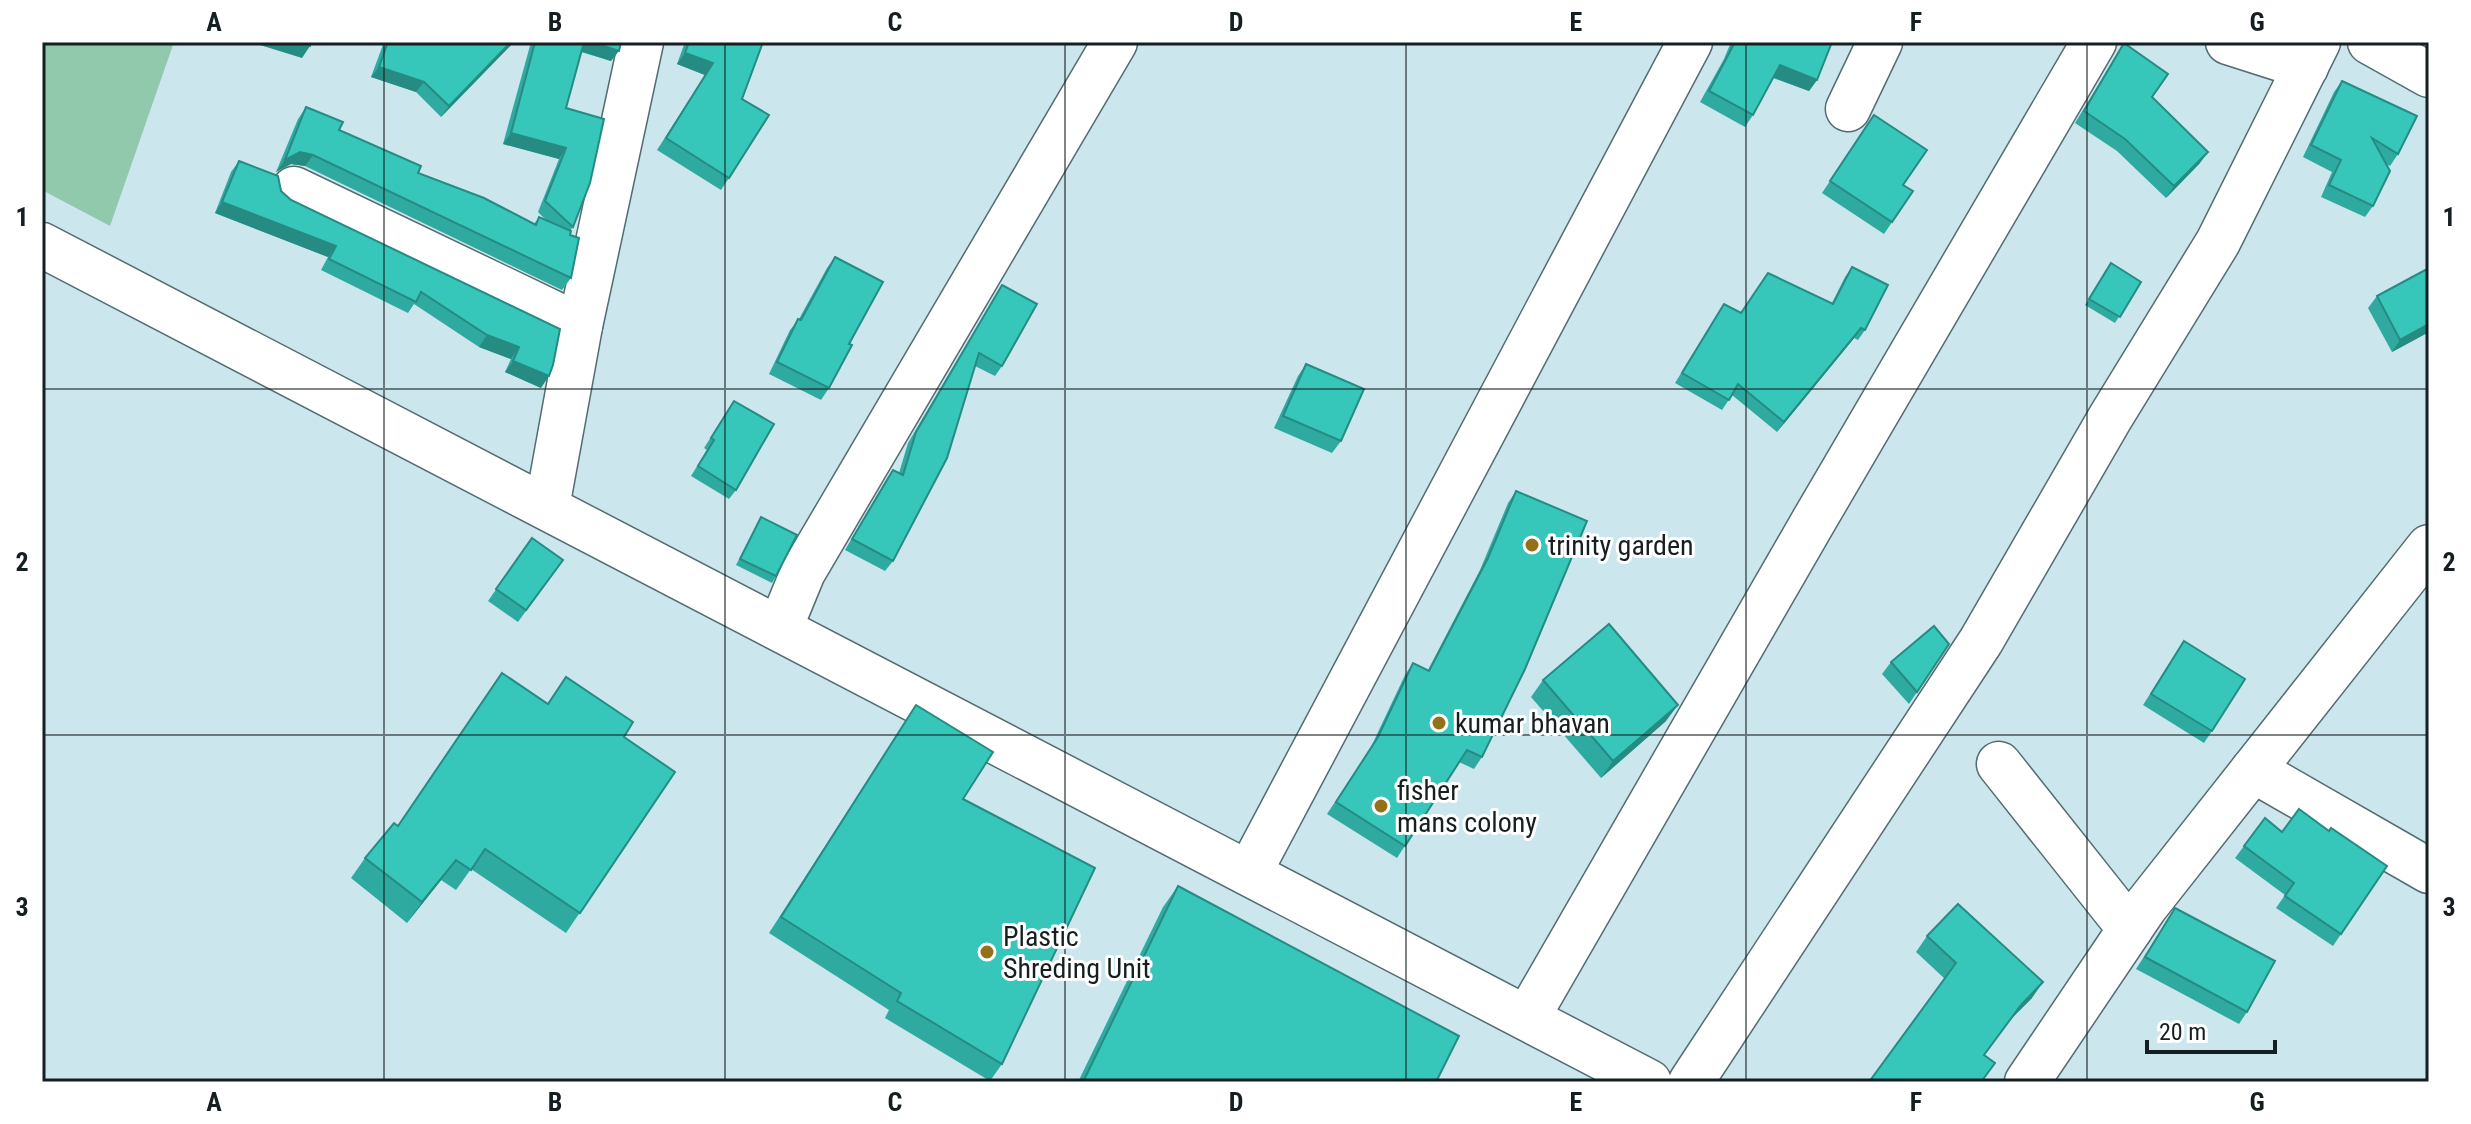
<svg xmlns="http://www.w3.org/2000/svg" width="2471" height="1124" font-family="'Roboto Condensed',sans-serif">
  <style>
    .green { fill: #90c9ab }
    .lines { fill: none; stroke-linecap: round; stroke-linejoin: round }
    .minor-casing { stroke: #536c71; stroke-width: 47 }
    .minor { stroke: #fff; stroke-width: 44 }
    .wall { fill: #2faaa0 }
    .shaded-wall { fill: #268b82 }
    .building { fill: #37c6ba; stroke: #268b82; stroke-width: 2 }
    .grid { fill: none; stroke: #151f21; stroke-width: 2; stroke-opacity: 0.55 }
    .poi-dot { fill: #947119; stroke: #fff; stroke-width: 3 }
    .labels { text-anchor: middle; stroke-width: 6; stroke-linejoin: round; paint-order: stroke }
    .poi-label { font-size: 28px; fill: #151f21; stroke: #fff; text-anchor: start }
    .neatline { fill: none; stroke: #151f21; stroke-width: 3 }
    .grid-label { font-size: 26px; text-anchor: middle; font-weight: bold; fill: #151f21 }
  </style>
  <rect width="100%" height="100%" fill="#cbe7ed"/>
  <polygon class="green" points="42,42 174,42 110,226 42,190"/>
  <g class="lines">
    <g class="minor-casing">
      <g id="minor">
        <polyline points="2228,42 2306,67"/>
        <polyline points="2370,42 2429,75"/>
        <polyline points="1848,109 1880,42"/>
        <polyline points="294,189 580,326"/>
        <polyline points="42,245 1649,1082"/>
        <polyline points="547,507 580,326 641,42"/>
        <polyline points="780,628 803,572 1115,42"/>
        <polyline points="1999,764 2130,929"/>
        <polyline points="2253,770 2429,871"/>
        <polyline points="1249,873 1690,42"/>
        <polyline points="1527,1018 1813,522 2094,42"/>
        <polyline points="1691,1082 1981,641 2110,418 2218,242 2318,42"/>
        <polyline points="2027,1082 2145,907 2429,547"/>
      </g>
    </g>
    <use href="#minor" class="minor"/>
  </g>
  <g class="wall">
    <polygon points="384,42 514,42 441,117 416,92 371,77"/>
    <polygon points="531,42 621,42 611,61 581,52 566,108 573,227 570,231 570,235 571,278 562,290 305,166 291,164 276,172 298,119 306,107 339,130 418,173 534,224 539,217 547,221 538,212 559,159 503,144"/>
    <polygon points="685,42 763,42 742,99 729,178 721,190 657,150 705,75 677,64"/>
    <polygon points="1731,42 1832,42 1817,80 1809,91 1773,78 1753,115 1745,127 1700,102 1724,59"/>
    <polygon points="2124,43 2152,97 2200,163 2166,198 2117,151 2075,123"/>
    <polygon points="2342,81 2398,154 2390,166 2386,164 2373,206 2365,217 2321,197 2332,172 2303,157 2334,92"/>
    <polygon points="1874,115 1903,185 1913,191 1884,234 1822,193"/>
    <polygon points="239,161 281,191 291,200 560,329 541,388 505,372 511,359 479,347 414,304 408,313 321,270 328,257 215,213 231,172"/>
    <polygon points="835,257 849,344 829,388 821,400 769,374 790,330 799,319 827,268"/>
    <polygon points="1852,267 1865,330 1858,340 1854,338 1777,432 1732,395 1722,410 1675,383 1724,304 1741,312 1832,303 1845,277"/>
    <polygon points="2106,270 2141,282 2115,323 2085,305"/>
    <polygon points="1002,285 1002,366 995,376 975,366 893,561 885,571 845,550 886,480 893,470 899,473 908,443"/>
    <polygon points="2377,296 2429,332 2392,352 2368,308"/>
    <polygon points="1306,364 1341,441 1332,453 1274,428 1298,376"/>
    <polygon points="734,401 736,490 729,499 691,476 707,450 704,448"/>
    <polygon points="1516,491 1482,757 1474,769 1459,762 1397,858 1327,814 1370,749 1405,675 1413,663 1428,670 1480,570 1508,503"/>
    <polygon points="761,517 776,576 772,583 736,565"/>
    <polygon points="532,538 563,560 518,622 488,601"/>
    <polygon points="2184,641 2212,731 2204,743 2143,705"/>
    <polygon points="1949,644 1909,704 1882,674 1891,662"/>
    <polygon points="1543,680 1666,721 1601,778 1531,697"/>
    <polygon points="548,704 624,737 675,772 566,933 471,869 456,890 441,880 407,923 351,878 365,858 398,826"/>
    <polygon points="916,705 963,799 1002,1064 990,1081 885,1018 889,1010 769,933"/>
    <polygon points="2329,831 2387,866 2333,946 2276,908 2285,895 2235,858 2244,846 2282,832"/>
    <polygon points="1178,886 1436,1082 1078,1082 1163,907"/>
    <polygon points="2175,908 2247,1012 2239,1024 2136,969"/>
    <polygon points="1927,936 2032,998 2010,1020 1945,979 1916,952"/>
  </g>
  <g class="shaded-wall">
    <polygon points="262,42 298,42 310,46 302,58 260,45"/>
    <polygon points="511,42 514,42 441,117 449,106"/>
    <polygon points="583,42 592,42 619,51 611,61 577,50"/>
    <polygon points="685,53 713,63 705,75 677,64"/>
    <polygon points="1780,65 1817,80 1809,91 1772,77"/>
    <polygon points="379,67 424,82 416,92 371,77"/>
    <polygon points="511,133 566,148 559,159 503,144"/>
    <polygon points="300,152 313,155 305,166 291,164 276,172 285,160"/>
    <polygon points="2208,152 2200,163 2166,198 2174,186"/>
    <polygon points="222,202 336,246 328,257 215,213"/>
    <polygon points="2429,324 2429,332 2392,352 2400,340"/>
    <polygon points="1861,328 1854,338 1777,432 1784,422"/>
    <polygon points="487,335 519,347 511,359 479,347"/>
    <polygon points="513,361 549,376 541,388 505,372"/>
    <polygon points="1678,705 1666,721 1601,778 1613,761"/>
    <polygon points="456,860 441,880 407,923 422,902"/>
    <polygon points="2043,982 2032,998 2010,1020 2021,1005"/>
  </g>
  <g class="building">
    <polygon points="298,42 311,42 310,46"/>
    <polygon points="388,42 511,42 449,106 424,82 379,67"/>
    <polygon points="535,42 584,42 566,108 604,119 590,183 573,227 545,201 566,148 511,133"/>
    <polygon points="592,42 621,42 619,51"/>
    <polygon points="689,42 763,42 742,99 769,115 729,178 666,138 713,63 685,53"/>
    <polygon points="1735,42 1832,42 1817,80 1780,65 1753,115 1709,91"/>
    <polygon points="2124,43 2168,74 2152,97 2208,152 2174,186 2125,139 2084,111"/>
    <polygon points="2342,81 2417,116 2398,154 2372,138 2390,171 2373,206 2329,185 2341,160 2311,145"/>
    <polygon points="306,107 343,122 339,130 421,166 418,173 484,198 536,225 539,217 571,231 570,235 579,238 571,278 313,155 300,152 285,160"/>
    <polygon points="1874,115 1927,150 1903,185 1913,191 1892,222 1830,181"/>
    <polygon points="239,161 278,176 281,191 291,200 560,329 553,365 549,376 513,361 519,347 487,335 421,292 416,302 329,259 336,246 222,202"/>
    <polygon points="835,257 883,282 849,344 852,345 829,388 777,362 798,319 801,320"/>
    <polygon points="2111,263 2141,282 2120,317 2089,299"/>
    <polygon points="1852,267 1888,285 1865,330 1861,328 1784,422 1738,384 1729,400 1682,373 1724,304 1741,313 1768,273 1833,304"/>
    <polygon points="2429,268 2429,324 2400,340 2377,296"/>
    <polygon points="1002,285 1037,304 1002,366 979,353 947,458 893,561 852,539 893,470 903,475 916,432"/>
    <polygon points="1306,364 1364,389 1341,441 1283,416"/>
    <polygon points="734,401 774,424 736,490 698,466 714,440 711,438"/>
    <polygon points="1516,491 1587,521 1525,669 1482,757 1467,750 1405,846 1336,802 1378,737 1413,663 1429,671 1488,558"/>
    <polygon points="761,517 797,535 776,576 740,559"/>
    <polygon points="532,538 563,560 526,610 496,589"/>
    <polygon points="1609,624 1678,705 1613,761 1543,680"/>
    <polygon points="1934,626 1949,644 1917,692 1891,662"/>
    <polygon points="2184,641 2245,679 2212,731 2151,694"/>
    <polygon points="502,673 548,704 566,677 633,722 624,737 675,772 580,913 485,849 471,870 456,860 422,902 365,858 394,823 398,826"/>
    <polygon points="916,705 993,752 963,799 1095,868 1002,1064 897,1001 901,993 781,917"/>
    <polygon points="2299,809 2329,831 2331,828 2387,866 2341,934 2285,896 2294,883 2244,846 2265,818 2282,832"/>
    <polygon points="1178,886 1459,1036 1436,1082 1083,1082"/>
    <polygon points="1958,904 2043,982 2021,1005 1984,1055 1995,1063 1981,1082 1869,1082 1956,963 1927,936"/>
    <polygon points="2175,908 2275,961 2247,1012 2145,957"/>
  </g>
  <path class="grid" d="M384,42V1082M725,42V1082M1065,42V1082M1406,42V1082M1746,42V1082M2087,42V1082M42,389H2429M42,735H2429"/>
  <g class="poi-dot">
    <circle cx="1532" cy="545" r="8"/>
    <circle cx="1439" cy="723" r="8"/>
    <circle cx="1381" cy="806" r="8"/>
    <circle cx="987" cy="952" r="8"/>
  </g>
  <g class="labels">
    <g class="poi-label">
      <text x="1548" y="555">trinity garden</text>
      <text x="1455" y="733">kumar bhavan</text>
      <text x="1397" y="800">fisher<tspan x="1397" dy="32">mans colony</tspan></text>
      <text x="1003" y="946">Plastic<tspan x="1003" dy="32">Shreding Unit</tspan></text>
    </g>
  </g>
  <rect width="2471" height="1124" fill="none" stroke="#ffffff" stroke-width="88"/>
  <path d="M2147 1040v12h128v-12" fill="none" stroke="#151f21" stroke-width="4"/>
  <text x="2159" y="1040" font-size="24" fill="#151f21" stroke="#ffffff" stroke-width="6" paint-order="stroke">20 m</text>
  <rect x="44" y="44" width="2383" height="1036" class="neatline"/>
  <g class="grid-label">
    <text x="214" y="31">A</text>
    <text x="555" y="31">B</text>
    <text x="895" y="31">C</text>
    <text x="1236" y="31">D</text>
    <text x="1576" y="31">E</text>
    <text x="1916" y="31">F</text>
    <text x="2257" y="31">G</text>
    <text x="22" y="226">1</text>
    <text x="2449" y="226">1</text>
    <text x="22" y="571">2</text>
    <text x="2449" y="571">2</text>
    <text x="22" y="916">3</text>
    <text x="2449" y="916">3</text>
    <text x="214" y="1111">A</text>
    <text x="555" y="1111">B</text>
    <text x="895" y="1111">C</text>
    <text x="1236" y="1111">D</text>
    <text x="1576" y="1111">E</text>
    <text x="1916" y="1111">F</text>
    <text x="2257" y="1111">G</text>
  </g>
</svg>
